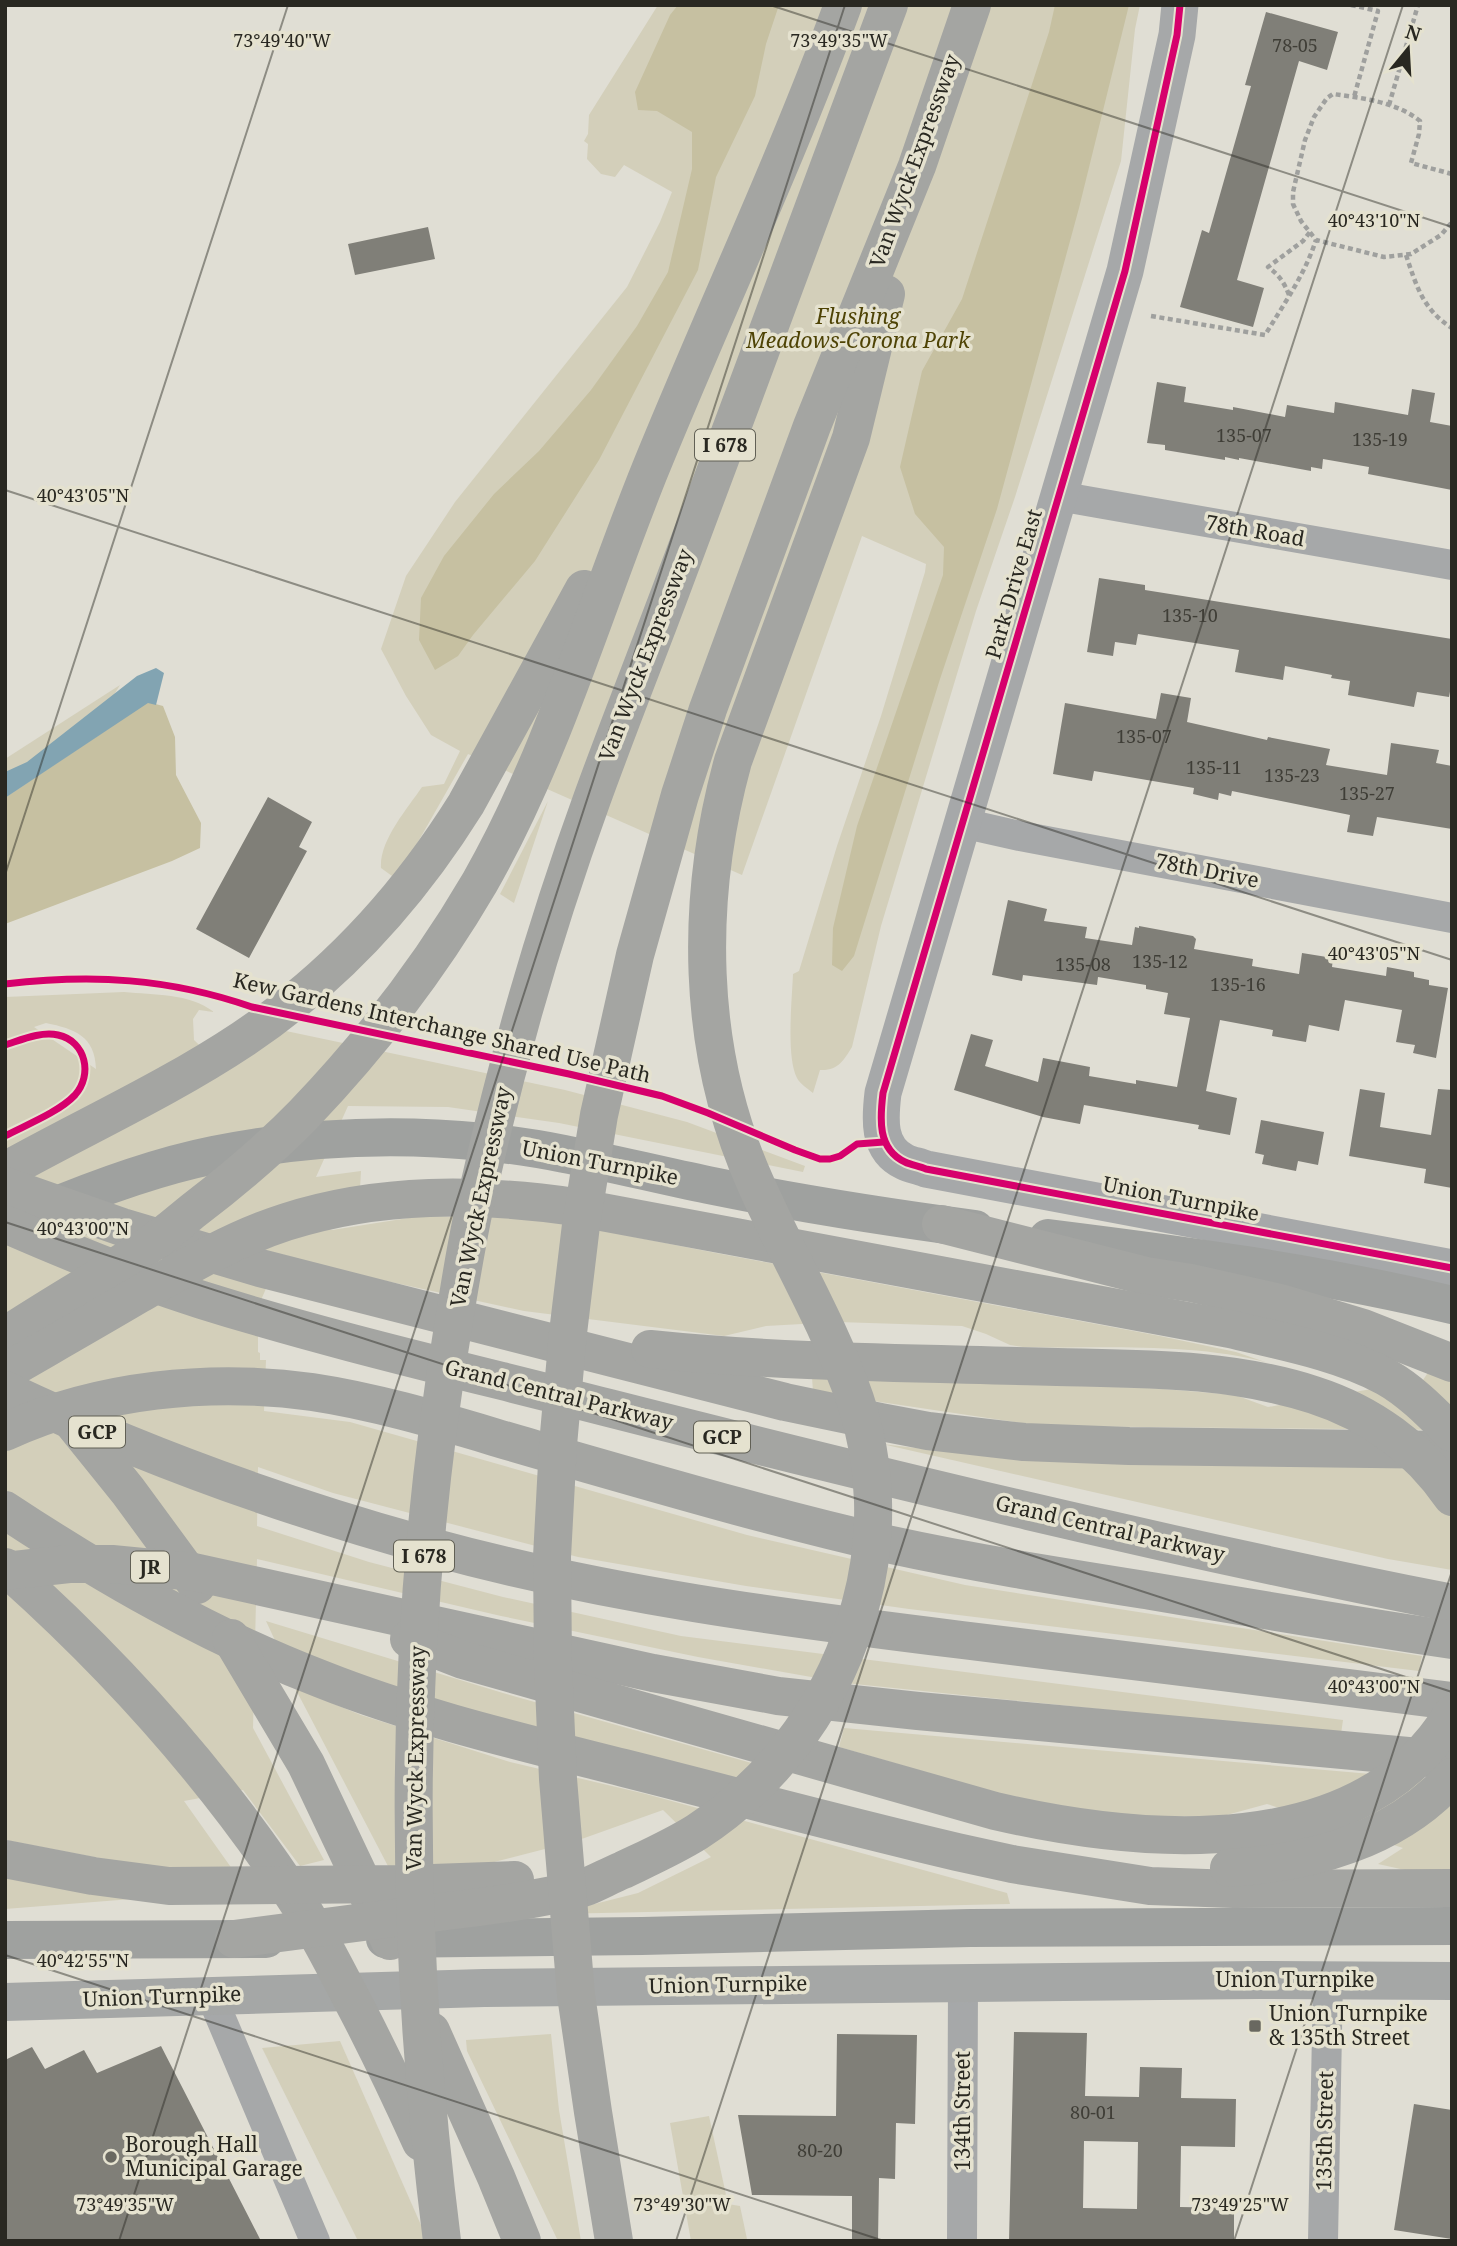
<svg xmlns="http://www.w3.org/2000/svg" width="1457" height="2246" font-family="'Noto Serif',serif">
  <style>
    .green { fill: #d3cfba; fill-rule: evenodd }
    .forest { fill: #c6c0a1 }
    .water { fill: #82a4b2 }
    .building { fill: #807f78; fill-rule: evenodd }
    .lines { fill: none; stroke-linecap: round; stroke-linejoin: round }
    .path { stroke: #9fa09e; stroke-width: 4.5; stroke-dasharray: 5 3.5; stroke-linecap: butt }
    .minor { stroke: #a6a8a9; stroke-width: 30 }
    .tertiary { stroke: #a6a8a9; stroke-width: 37 }
    .secondary { stroke: #a5a7a6; stroke-width: 38 }
    .primary { stroke: #9fa19f; stroke-width: 38 }
    .motorway { stroke: #a4a5a2; stroke-width: 38 }
    .cycleway-casing { stroke: #e5e2cf; stroke-width: 11 }
    .cycleway { stroke: #d6006c; stroke-width: 7 }
    .ticks { fill: none; stroke: #292821; stroke-width: 2; stroke-opacity: 0.45 }
    .poi-dot { fill: #696860; stroke: #e5e2cf; stroke-width: 2.5 }
    .labels { text-anchor: middle; stroke-width: 7; stroke-linejoin: round; paint-order: stroke }
    .number-label { font-size: 18px; fill: #3f3e37 }
    .shield { fill: #e5e2cf; stroke: #616055; stroke-width: 2 }
    .shield-label { font-size: 19px; font-weight: bold; fill: #292821 }
    .street-label { font-size: 21px; fill: #292821; stroke: #e5e2cf }
    .park-label { font-size: 21px; font-style: italic; fill: #4e4305; stroke: #e5e2cf }
    .poi-label { font-size: 21px; fill: #292821; stroke: #e5e2cf; text-anchor: start }
    .ticks-label { font-size: 18px; text-anchor: middle; fill: #292821; stroke: #e5e2cf; stroke-width: 7; stroke-linejoin: round; paint-order: stroke }
  </style>
  <rect width="100%" height="100%" fill="#e0ded4"/>
  <g class="green">
    <path d="M658,5H1140L1135,29L1121,161L1015,497L976,611L881,926L852,1047C844,1060 838,1071 820,1070L813,1093C808,1089 800,1084 797,1078C786,1057 792,1000 793,974L799,971L837,846L881,716L925,572L926,564L862,536L742,875L468,754L402,870L392,876L381,868C379,841 407,809 422,787L444,784L460,751L431,735L406,696L381,649L406,576L455,502L627,287L660,222L672,192L624,165L615,177L601,174L587,159L588,144L584,141L588,134L589,115Z"/>
    <polygon points="120,685 5,873 5,759"/>
    <polygon points="548,801 514,903 500,894"/>
    <path d="M124,992C154,995 189,993 214,1012L199,1010L193,1019L194,1040L226,1071L286,1031L565,1090L687,1122L805,1166L803,1172L559,1123L448,1107L348,1106L316,1177L361,1171L360,1189L297,1219L332,1230L421,1216L538,1218L716,1253L1160,1336L1236,1352L1268,1363C1192,1342 1102,1349 1023,1347L1010,1345L986,1334L962,1326L838,1322L766,1326L724,1336L524,1311L336,1270L281,1254L258,1307V1352L260,1353V1360H266L264,1411L350,1422L747,1535L965,1585L1422,1656L1419,1671L909,1609L746,1586L578,1557L333,1493L258,1467L257,1526L369,1562L503,1597L681,1636L1343,1720L1341,1734L845,1683L698,1657L501,1616L257,1559L253,1728L324,1860L300,1866L243,1790L184,1801L235,1873L156,1869L5,1840V997ZM46,1023C75,1029 95,1036 96,1069L34,1027Z"/>
    <polygon points="1429,1371 1452,1381 1452,1430 1041,1426 813,1392 812,1377 1151,1388 1235,1395 1268,1407 1423,1380"/>
    <polygon points="882,1444 1009,1459 1452,1466 1452,1570 1388,1559"/>
    <polygon points="266,1621 503,1693 780,1771 770,1786 483,1716 278,1647"/>
    <polygon points="295,1688 361,1715 510,1762 646,1794 1007,1893 1010,1904 555,1914 638,1893 711,1857 663,1810 576,1841 490,1863 389,1868"/>
    <polygon points="844,1728 1452,1781 1452,1874 1414,1872 1378,1864 1403,1848 1267,1804 1223,1816 1128,1817 1011,1797 839,1747"/>
    <polygon points="5,1877 132,1899 5,1909"/>
    <polygon points="551,2034 559,2110 581,2241 558,2241 467,2051 466,2040"/>
    <polygon points="340,2041 428,2241 358,2241 262,2048"/>
    <polygon points="709,2116 728,2204 740,2206 747,2239 745,2241 691,2241 670,2123"/>
  </g>
  <g class="forest">
    <polygon points="678,5 779,5 766,44 755,96 716,177 698,270 599,460 535,561 473,635 458,656 435,670 419,640 421,598 444,556 494,494 539,451 591,390 637,326 668,272 692,169 692,132 657,111 638,110 635,92 670,15"/>
    <polygon points="1055,5 1129,5 1079,208 997,509 940,679 854,956 842,971 832,965 833,928 857,826 943,575 944,547 915,514 900,467 922,371 962,299 1049,32"/>
    <polygon points="148,702 163,706 175,737 176,775 201,823 200,848 172,861 5,924 5,798"/>
  </g>
  <polygon class="water" points="156,668 164,673 156,705 148,703 5,798 5,772 27,762 137,676"/>
  <g class="building">
    <polygon points="1266,12 1338,32 1327,70 1299,61 1237,280 1264,288 1253,327 1180,307 1202,230 1209,233 1251,86 1245,85"/>
    <polygon points="428,227 435,259 355,275 348,244"/>
    <polygon points="1157,382 1186,387 1184,402 1233,410 1233,407 1285,417 1287,405 1334,413 1335,402 1408,415 1412,389 1435,393 1430,422 1452,426 1452,490 1368,474 1369,467 1323,459 1322,469 1311,467 1311,471 1239,458 1239,460 1225,457 1225,460 1165,450 1165,445 1147,443"/>
    <polygon points="1099,578 1145,585 1145,590 1452,639 1452,681 1449,697 1417,692 1414,707 1348,695 1350,681 1331,678 1332,675 1285,666 1283,680 1235,672 1239,650 1138,634 1136,645 1115,642 1113,656 1087,652"/>
    <polygon points="1161,693 1191,698 1187,722 1267,740 1268,737 1330,749 1326,765 1387,775 1391,743 1439,750 1436,763 1452,766 1452,829 1377,817 1373,836 1347,832 1350,815 1232,791 1231,796 1219,793 1218,800 1193,794 1194,788 1094,771 1092,781 1053,774 1065,703 1156,719"/>
    <polygon points="268,797 312,822 299,847 307,851 249,958 196,929"/>
    <polygon points="1008,900 1047,909 1044,921 1087,927 1085,938 1132,945 1135,927 1139,928 1139,926 1193,936 1196,939 1194,949 1253,959 1252,966 1299,974 1302,953 1333,958 1332,967 1386,976 1387,967 1414,972 1414,977 1429,980 1429,985 1448,988 1436,1058 1413,1053 1415,1045 1396,1042 1402,1010 1345,1000 1339,1031 1309,1025 1306,1042 1272,1036 1273,1030 1220,1020 1206,1091 1237,1098 1230,1135 1198,1129 1199,1125 1084,1105 1080,1124 1043,1117 954,1090 971,1034 993,1040 985,1066 1038,1082 1043,1058 1090,1067 1089,1076 1136,1084 1136,1080 1177,1087 1190,1018 1164,1014 1168,993 1146,989 1146,985 1098,977 1097,985 1023,975 1022,981 992,975"/>
    <polygon points="1360,1089 1385,1093 1380,1127 1431,1135 1438,1089 1452,1090 1452,1188 1424,1183 1426,1169 1349,1156"/>
    <polygon points="1261,1120 1324,1132 1318,1165 1298,1161 1296,1171 1262,1164 1264,1155 1255,1153"/>
    <path d="M1014,2032L1087,2033L1085,2096L1139,2097L1140,2067L1182,2068L1181,2098L1236,2099L1235,2147L1181,2146L1180,2207L1234,2208V2241H1009ZM1084,2141L1138,2142L1137,2209L1083,2208Z"/>
    <polygon points="837,2034 917,2035 915,2124 896,2123 895,2179 879,2178 878,2241 852,2241 852,2196 752,2195 738,2115 836,2116"/>
    <polygon points="161,2046 261,2241 5,2241 5,2060 32,2047 45,2069 84,2050 97,2073"/>
    <polygon points="1414,2104 1452,2110 1452,2239 1394,2230"/>
  </g>
  <g class="lines">
    <g class="path">
      <polyline points="1351,5 1378,11 1354,97"/>
      <polyline points="1389,105 1418,5"/>
      <path d="M1452,174L1411,163L1419,134L1420,121C1397,102 1362,98 1333,94L1327,98L1314,117L1305,140L1293,192V204L1301,221L1316,240L1384,257L1411,254L1441,235L1452,222"/>
      <path d="M1406,255C1416,285 1423,310 1452,328"/>
      <path d="M1289,295C1284,282 1279,275 1268,267L1303,241L1310,232"/>
      <path d="M1151,316L1265,335C1284,304 1305,274 1316,240"/>
    </g>
    <g class="minor">
      <polyline points="1058,496 1452,565"/>
      <polyline points="962,823 1020,836 1452,918"/>
      <polyline points="211,1995 315,2241"/>
      <polyline points="962,2241 963,1982"/>
      <polyline points="1323,2241 1328,1979"/>
    </g>
    <path class="tertiary" d="M1180,5L1177,35L1125,271L883,1093C880,1118 877,1149 905,1162C911,1165 919,1166 926,1169L1452,1268"/>
    <polyline class="secondary" points="5,2002 484,1988 1258,1980 1452,1981"/>
    <g class="primary">
      <path d="M38,1213C95,1189 154,1167 214,1155C302,1137 395,1133 484,1142C559,1149 634,1170 708,1185C796,1203 885,1217 975,1229"/>
      <path d="M1048,1238C1184,1255 1319,1273 1452,1305"/>
      <polyline points="385,1939 642,1936 970,1928 1452,1926"/>
      <polyline points="5,1940 266,1939"/>
    </g>
    <g class="motorway">
      <path d="M5,1171C84,1127 168,1089 243,1039C334,978 408,897 466,804L584,589"/>
      <polyline points="5,1186 122,1227 260,1268 785,1402 881,1422 928,1431 1024,1442 1129,1446 1452,1450"/>
      <path d="M5,1224C69,1252 135,1279 202,1300C336,1342 473,1373 609,1408C888,1479 1169,1547 1452,1603"/>
      <polyline points="941,1224 1146,1276 1191,1283 1280,1303 1363,1328 1452,1363"/>
      <path d="M5,1336C52,1305 102,1277 149,1245C165,1235 179,1222 194,1210C232,1181 270,1149 304,1114C371,1044 431,966 480,882C553,754 595,606 650,470C713,315 785,163 843,5"/>
      <path d="M650,1349C785,1363 922,1363 1057,1367C1144,1369 1231,1368 1314,1395C1370,1413 1419,1448 1452,1497"/>
      <path d="M5,1372C50,1346 94,1321 138,1295C186,1267 233,1239 286,1222C380,1192 478,1193 575,1207L1230,1329C1280,1341 1340,1352 1386,1377C1411,1391 1432,1413 1452,1433"/>
      <path d="M5,1390C142,1455 286,1507 432,1547C607,1595 783,1618 962,1640C1125,1660 1289,1680 1452,1701"/>
      <polyline points="74,1424 128,1491 197,1585"/>
      <path d="M5,1432C98,1389 211,1378 312,1392C392,1404 471,1431 549,1453C661,1485 773,1518 887,1544C974,1563 1063,1577 1151,1591C1251,1608 1351,1625 1452,1640"/>
      <path d="M5,1510C105,1576 209,1636 321,1679C419,1718 522,1742 624,1768C735,1796 846,1826 957,1852L1012,1864L1150,1886L1234,1889L1452,1888"/>
      <path d="M5,1567C120,1669 223,1785 306,1915C326,1948 343,1983 361,2017C382,2058 402,2100 421,2142"/>
      <polyline points="5,1571 69,1564 112,1564 194,1572 653,1673 778,1696 918,1711 1452,1760"/>
      <polyline points="231,1638 306,1764 390,1941"/>
      <path d="M409,1639L463,1660L995,1811C1142,1845 1361,1865 1452,1714"/>
      <polyline points="5,1859 93,1876 169,1886 404,1884 515,1880"/>
      <path d="M1229,1868C1310,1863 1396,1840 1452,1777"/>
      <path d="M234,1939C305,1930 376,1921 447,1911C483,1907 518,1902 553,1895C564,1892 575,1891 586,1887C598,1882 611,1875 623,1870C648,1858 673,1847 697,1832C778,1779 837,1697 861,1603C879,1536 877,1465 855,1399C829,1324 787,1255 755,1182C696,1050 695,899 733,761L851,438L886,294"/>
      <polyline points="431,2031 496,2177 522,2241"/>
      <path d="M442,2241C403,1932 402,1634 453,1327C461,1277 469,1227 481,1178C510,1050 547,923 592,799C617,730 644,662 670,593C743,397 817,202 889,5"/>
      <polyline points="614,2241 593,2112 576,1995 558,1779 553,1664 552,1557 558,1445 568,1333 581,1225 599,1115 635,955 680,795 708,709 812,426 917,166 972,5"/>
    </g>
    <g class="cycleway-casing">
      <g id="cycleway">
        <path d="M1180,5L1177,35L1125,271L883,1093C880,1118 877,1149 905,1162C911,1165 919,1166 926,1169L1452,1268"/>
        <path d="M5,984C93,974 168,978 252,1007L569,1074L662,1096L708,1113L795,1150L820,1159H830L840,1156L857,1144L884,1142"/>
        <path d="M5,1045C21,1040 41,1031 58,1035C86,1041 93,1075 75,1095C59,1112 26,1125 5,1136"/>
      </g>
    </g>
    <use href="#cycleway" class="cycleway"/>
  </g>
  <path class="ticks" d="M770,5L1452,227M5,490L1452,960M5,875L288,5M5,1222L1452,1692M5,1955L884,2241M119,2241L845,5M676,2241L1403,5M1234,2241L1452,1571"/>
  <g class="poi-dot">
    <rect x="1248" y="2019" width="14" height="14" rx="3.5"/>
    <circle cx="111" cy="2157" r="7"/>
  </g>
  <g class="labels">
    <g class="number-label">
      <text x="1295" y="52">78-05</text>
      <text x="1244" y="442">135-07</text>
      <text x="1380" y="446">135-19</text>
      <text x="1190" y="622">135-10</text>
      <text x="1144" y="743">135-07</text>
      <text x="1214" y="774">135-11</text>
      <text x="1292" y="782">135-23</text>
      <text x="1367" y="800">135-27</text>
      <text x="1160" y="968">135-12</text>
      <text x="1083" y="971">135-08</text>
      <text x="1238" y="991">135-16</text>
      <text x="1093" y="2119">80-01</text>
      <text x="820" y="2157">80-20</text>
    </g>
    <g class="shield">
      <rect x="695" y="429.5" width="60" height="31" rx="5"/>
      <rect x="69" y="1416.5" width="56" height="31" rx="5"/>
      <rect x="694" y="1421.5" width="56" height="31" rx="5"/>
      <rect x="394" y="1540.5" width="60" height="31" rx="5"/>
      <rect x="131" y="1551.5" width="38" height="31" rx="5"/>
    </g>
    <g class="shield-label">
      <text x="725" y="452">I 678</text>
      <text x="97" y="1439">GCP</text>
      <text x="722" y="1444">GCP</text>
      <text x="424" y="1563">I 678</text>
      <text x="150" y="1574">JR</text>
    </g>
    <g class="street-label">
      <text transform="translate(915 161) rotate(-70)" y="7">Van Wyck Expressway</text>
      <text transform="translate(1255 531) rotate(10)" y="7">78th Road</text>
      <text transform="translate(1014 584) rotate(-74)" y="7">Park Drive East</text>
      <text transform="translate(646 655) rotate(-69)" y="7">Van Wyck Expressway</text>
      <text transform="translate(1207 871) rotate(11)" y="7">78th Drive</text>
      <text transform="translate(442 1028) rotate(13)" y="7">Kew Gardens Interchange Shared Use Path</text>
      <text transform="translate(600 1163) rotate(11)" y="7">Union Turnpike</text>
      <text transform="translate(481 1197) rotate(-78)" y="7">Van Wyck Expressway</text>
      <text transform="translate(1181 1199) rotate(11)" y="7">Union Turnpike</text>
      <text transform="translate(559 1395) rotate(14)" y="7">Grand Central Parkway</text>
      <text transform="translate(1110 1529) rotate(13)" y="7">Grand Central Parkway</text>
      <text transform="translate(416 1758) rotate(-89)" y="7">Van Wyck Expressway</text>
      <text x="1295" y="1987">Union Turnpike</text>
      <text transform="translate(728 1985) rotate(-1)" y="7">Union Turnpike</text>
      <text transform="translate(162 1997) rotate(-2)" y="7">Union Turnpike</text>
      <text transform="translate(963 2111) rotate(-90)" y="7">134th Street</text>
      <text transform="translate(1325 2131) rotate(-89)" y="7">135th Street</text>
    </g>
    <g class="park-label">
      <text x="858" y="324">Flushing<tspan x="858" dy="24">Meadows-Corona Park</tspan></text>
    </g>
    <g class="poi-label">
      <text x="1269" y="2021">Union Turnpike<tspan x="1269" dy="24">&amp; 135th Street</tspan></text>
      <text x="125" y="2152">Borough Hall<tspan x="125" dy="24">Municipal Garage</tspan></text>
    </g>
  </g>
  <g class="ticks-label">
    <text x="282" y="47">73°49'40"W</text>
    <text x="839" y="47">73°49'35"W</text>
    <text x="1374" y="227">40°43'10"N</text>
    <text x="83" y="502">40°43'05"N</text>
    <text x="1374" y="960">40°43'05"N</text>
    <text x="83" y="1235">40°43'00"N</text>
    <text x="1374" y="1693">40°43'00"N</text>
    <text x="83" y="1967">40°42'55"N</text>
    <text x="125" y="2211">73°49'35"W</text>
    <text x="682" y="2211">73°49'30"W</text>
    <text x="1240" y="2211">73°49'25"W</text>
  </g>
  <rect width="1457" height="2246" fill="none" stroke="#292821" stroke-width="14"/>
  <g transform="translate(1408 49) rotate(18)" stroke="#e5e2cf" stroke-width="5" paint-order="stroke">
  <path d="M0-5L12 26L0 18L-12 26Z" fill="#292821"/>
  <text y="-10" font-size="19" font-weight="bold" text-anchor="middle" fill="#292821">N</text>
  </g>
</svg>
